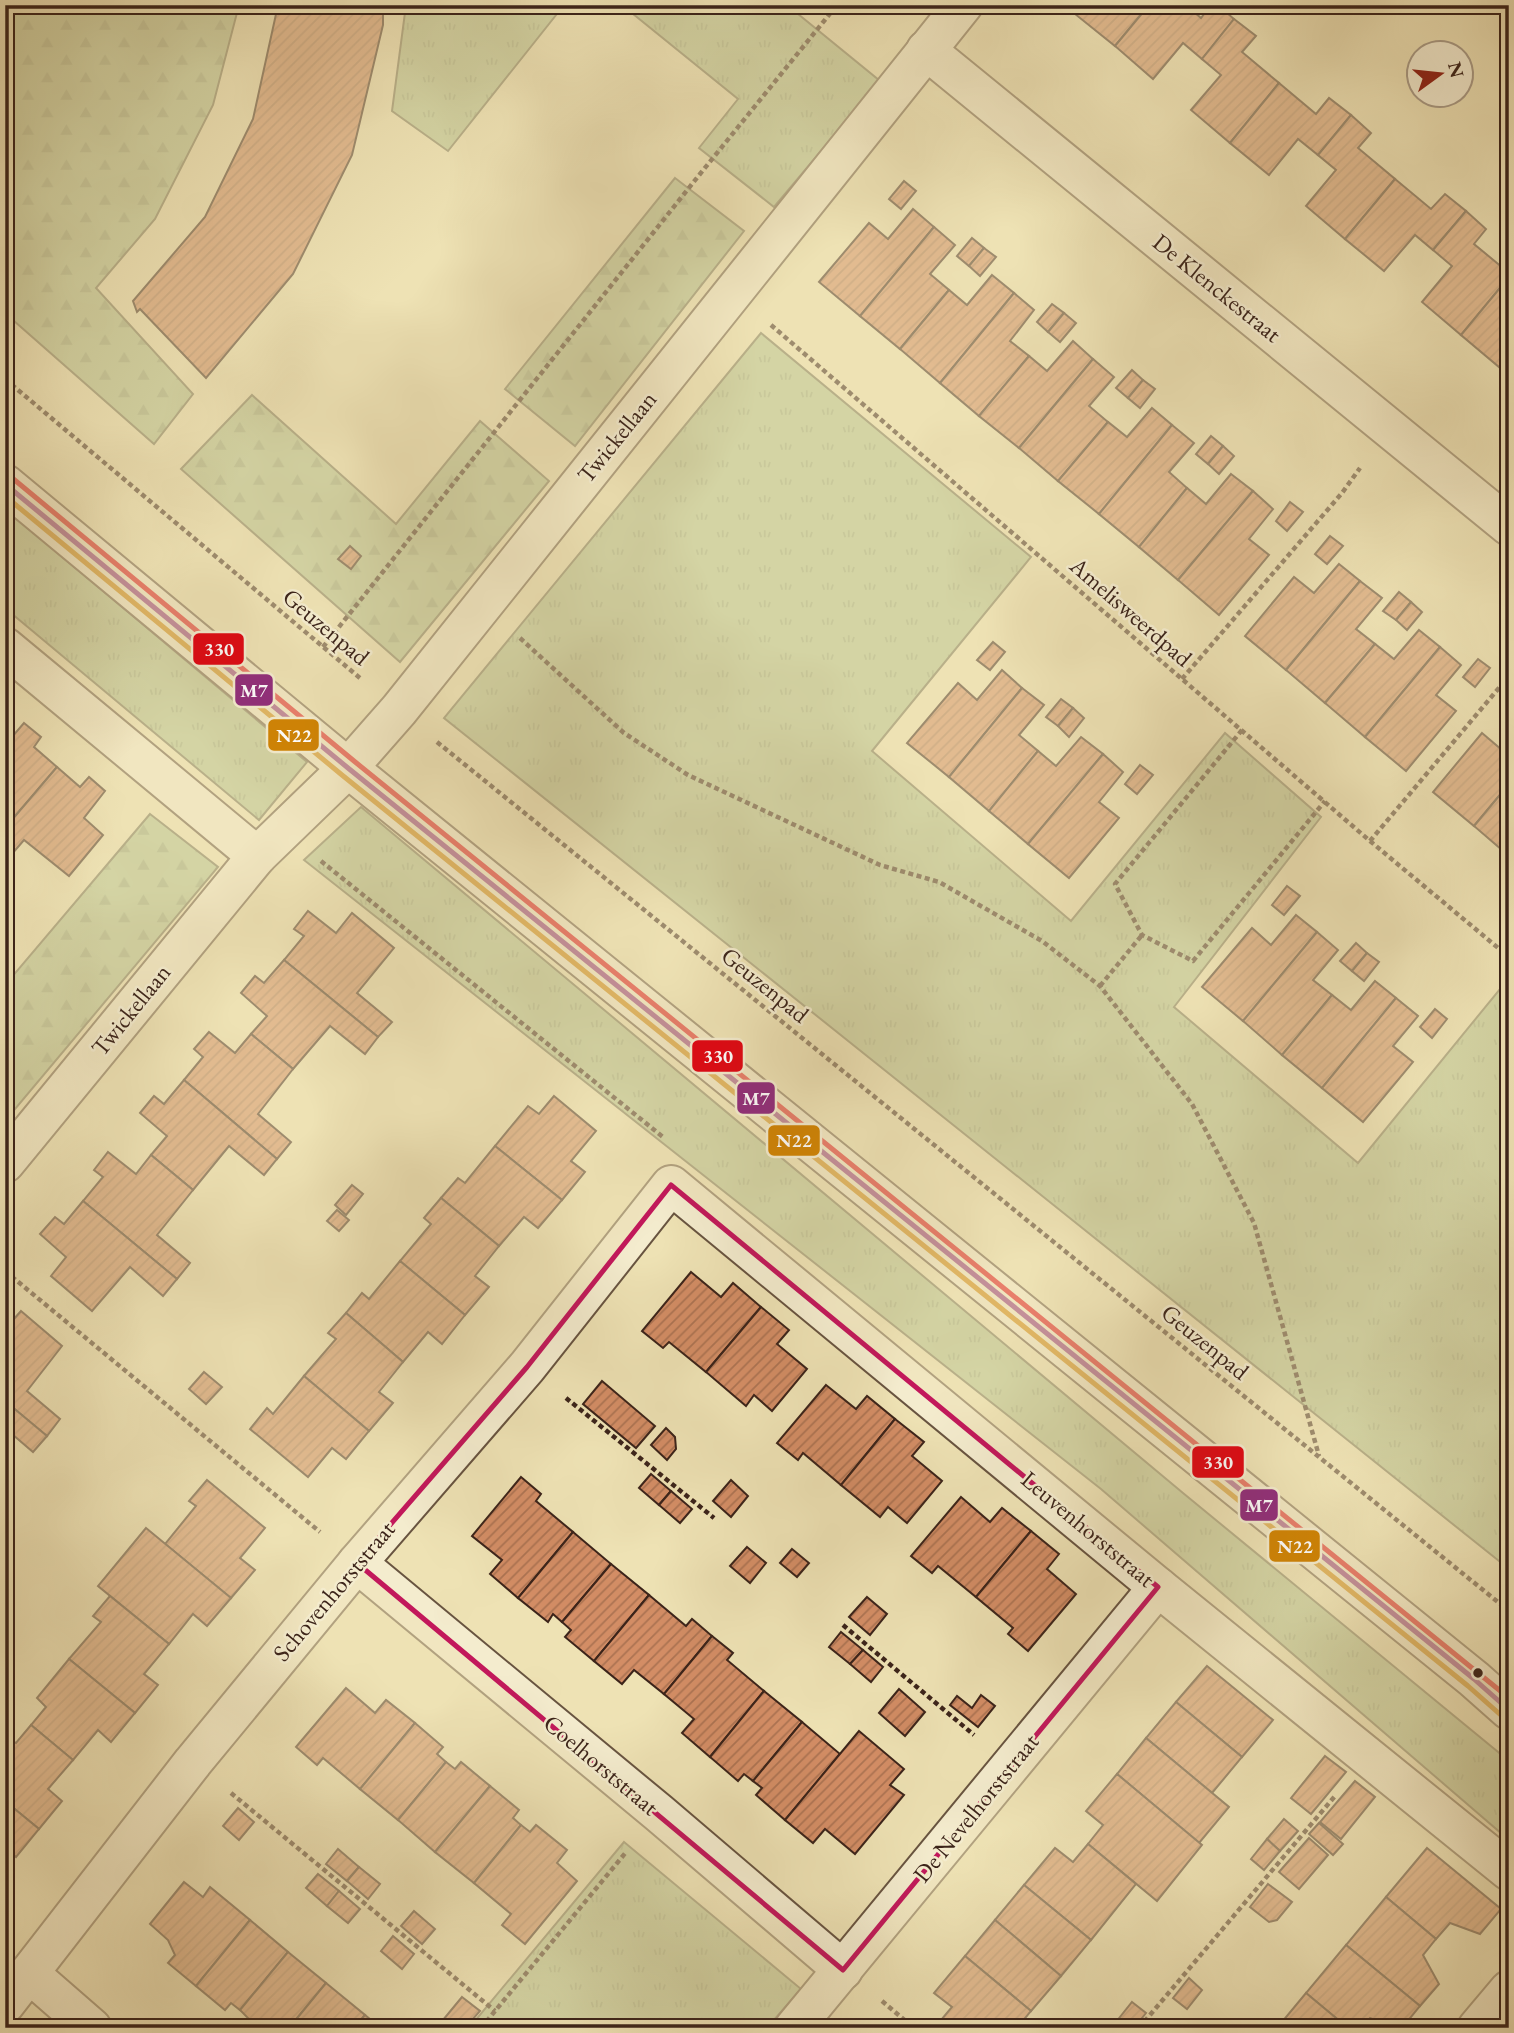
<svg xmlns="http://www.w3.org/2000/svg" width="1514" height="2033" font-family="'EB Garamond',serif">
  <style>
    .grass { fill: url(#grass-tufts); stroke: #787456; stroke-width: 2 }
    .forest { fill: url(#forest-firs); stroke: #787456; stroke-width: 2 }
    .building { fill: url(#building-hatch); stroke: #3c241a; stroke-width: 2 }
    .lines { fill: none; stroke-linecap: round; stroke-linejoin: round }
    .minor-casing { stroke: #685440; stroke-width: 42 }
    .path { stroke: #3c241a; stroke-width: 4.5; stroke-dasharray: 5 3.5; stroke-linecap: butt }
    .minor { stroke: #f4ecce; stroke-width: 38 }
    .bus-1-casing { stroke: #f4ecce; stroke-width: 10 }
    .bus-2-casing { stroke: #f4ecce; stroke-width: 10 }
    .bus-3-casing { stroke: #f4ecce; stroke-width: 10 }
    .bus-1 { stroke: #912e7b; stroke-width: 5 }
    .bus-2 { stroke: #d08405; stroke-width: 5 }
    .bus-3 { stroke: #e00713; stroke-width: 5 }
    .marked { fill: none; stroke: #c2185b; stroke-width: 5; stroke-linejoin: round }
    .bus-dot { fill: #3c241a; stroke: #f4ecce; stroke-width: 2.5 }
    .labels { text-anchor: middle; stroke-width: 5; stroke-linejoin: round; paint-order: stroke }
    .street-label { font-size: 24px; fill: #3c241a; stroke: #f4ecce }
    .line-badge { stroke: #f4ecce; stroke-width: 2.5 }
    .badge-label { font-size: 19px; text-anchor: middle; font-weight: bold; fill: #fff }
  </style>
  <defs>
    <pattern id="grass-tufts" width="24" height="20" patternUnits="userSpaceOnUse" patternTransform="scale(1.75)"><rect width="24" height="20" fill="#b3c491"/><path d="M3 7l-1-3M5 7V3M7 7l1-3M15 17l-1-3M17 17v-4M19 17l1-3" fill="none" stroke="#9ba87c"/></pattern>
    <pattern id="forest-firs" width="22" height="20" patternUnits="userSpaceOnUse" patternTransform="scale(1.75)"><rect width="22" height="20" fill="#b3c491"/><path d="M5 1l3.5 6h-7zM16 11l3.5 6h-7z" fill="#9ba87c"/></pattern>
    <pattern id="building-hatch" width="6" height="6" patternUnits="userSpaceOnUse" patternTransform="scale(1.75)"><rect width="6" height="6" fill="#d38d65"/><path d="M-1 1l2-2M0 6l6-6M5 7l2-2" fill="none" stroke="#ac7352"/></pattern>
  </defs>
  <rect width="100%" height="100%" fill="#eee2b4"/>
  <filter id="stains"><feTurbulence type="fractalNoise" baseFrequency=".00286" numOctaves="4"/><feColorMatrix values="0 0 0 0 .2 0 0 0 0 .09 0 0 0 0 .02 0 0 0 .5 -.17"/></filter>
  <radialGradient id="worn" r=".72"><stop offset=".6" stop-color="#630" stop-opacity="0"/><stop offset="1" stop-color="#630" stop-opacity=".3"/></radialGradient>
  <g class="grass">
    <polygon points="406,5 564,5 448,151 392,111"/>
    <polygon points="622,5 787,5 880,81 774,207 699,148 738,99"/>
    <polygon points="761,333 1031,557 872,751 1071,921 1225,733 1321,817 1174,1007 1358,1163 1509,978 1509,1569 444,718"/>
    <polygon points="5,509 307,762 259,820 5,608"/>
    <polygon points="361,807 1183,1493 1509,1761 1509,1840 1101,1489 304,860"/>
    <polygon points="624,1842 801,1989 767,2028 469,2028"/>
  </g>
  <g class="forest">
    <polygon points="5,5 239,5 213,105 155,219 96,288 193,394 154,444 5,313"/>
    <polygon points="675,178 744,231 575,446 505,389"/>
    <polygon points="252,395 396,524 480,421 549,481 400,662 181,469"/>
    <polygon points="150,814 218,867 5,1121 5,985"/>
  </g>
  <g class="building">
    <polygon points="278,5 383,5 383,25 352,155 293,274 206,378 140,309 137,312 133,301 205,217 253,119"/>
    <polygon points="1083,5 1149,5 1115,46 1075,14"/>
    <polygon points="1149,5 1186,5 1201,18 1211,5 1218,5 1234,19 1202,59 1183,43 1153,79 1115,46"/>
    <polygon points="1234,19 1256,36 1242,52 1279,83 1230,143 1191,110 1221,75 1202,59"/>
    <polygon points="1279,83 1316,114 1329,98 1351,115 1318,155 1298,139 1269,175 1230,143"/>
    <polygon points="1351,115 1371,133 1358,148 1395,179 1345,239 1306,206 1336,170 1318,155"/>
    <polygon points="1395,179 1431,209 1445,194 1466,211 1433,250 1415,235 1384,271 1345,239"/>
    <polygon points="904,181 916,191 901,209 889,199"/>
    <polygon points="913,209 934,227 860,316 819,282 869,223 888,239"/>
    <polygon points="1466,211 1486,229 1474,244 1509,273 1509,277 1461,335 1422,302 1452,266 1433,250"/>
    <polygon points="934,227 955,245 930,274 949,290 900,349 860,316"/>
    <polygon points="972,238 984,248 969,266 957,256"/>
    <polygon points="984,248 996,257 980,276 969,266"/>
    <polygon points="992,275 1014,293 940,383 900,349 949,290 967,305"/>
    <polygon points="1509,277 1509,356 1499,367 1461,335"/>
    <polygon points="1014,293 1034,310 1010,341 1029,356 979,416 940,383"/>
    <polygon points="1052,304 1064,313 1048,332 1037,322"/>
    <polygon points="1064,313 1076,323 1060,342 1048,332"/>
    <polygon points="1073,341 1093,359 1019,448 979,416 1029,356 1047,371"/>
    <polygon points="1093,359 1114,377 1089,406 1108,422 1058,481 1019,448"/>
    <polygon points="1132,370 1143,380 1128,398 1116,388"/>
    <polygon points="1143,380 1155,389 1140,408 1128,398"/>
    <polygon points="1152,408 1172,425 1099,514 1058,481 1108,422 1127,437"/>
    <polygon points="1172,425 1194,443 1169,472 1187,488 1139,547 1099,514"/>
    <polygon points="1211,436 1223,446 1208,464 1196,454"/>
    <polygon points="1223,446 1234,456 1219,474 1208,464"/>
    <polygon points="1231,474 1253,491 1178,580 1139,547 1187,488 1206,504"/>
    <polygon points="1253,491 1273,509 1249,539 1269,555 1219,615 1178,580"/>
    <polygon points="1290,502 1303,512 1287,531 1276,521"/>
    <polygon points="1330,536 1343,546 1327,564 1315,554"/>
    <polygon points="350,546 361,556 351,569 338,559"/>
    <polygon points="1339,564 1360,581 1286,670 1245,636 1294,577 1314,593"/>
    <polygon points="1360,581 1382,598 1356,629 1375,644 1325,703 1286,670"/>
    <polygon points="1399,592 1411,602 1396,620 1383,611"/>
    <polygon points="1411,602 1422,612 1407,630 1396,620"/>
    <polygon points="1419,630 1440,647 1365,737 1325,703 1375,644 1394,659"/>
    <polygon points="993,642 1005,652 990,670 977,660"/>
    <polygon points="1440,647 1461,665 1436,695 1456,711 1406,771 1365,737"/>
    <polygon points="1478,659 1490,668 1475,687 1463,677"/>
    <polygon points="1002,670 1022,688 949,777 907,743 958,683 977,700"/>
    <polygon points="1022,688 1044,705 1019,735 1038,751 989,811 949,777"/>
    <polygon points="1061,699 1073,708 1058,726 1046,717"/>
    <polygon points="1073,708 1084,718 1069,737 1058,726"/>
    <polygon points="24,723 41,737 34,747 57,767 5,828 5,745"/>
    <polygon points="1482,733 1502,750 1509,741 1509,784 1474,826 1433,792"/>
    <polygon points="1081,737 1103,754 1028,844 989,811 1038,751 1056,766"/>
    <polygon points="1103,754 1123,772 1099,802 1119,818 1069,878 1028,844"/>
    <polygon points="1140,765 1153,775 1137,794 1125,784"/>
    <polygon points="57,767 80,787 89,777 105,791 84,818 103,835 69,876 24,840 5,862 5,828"/>
    <polygon points="1509,784 1509,856 1474,826"/>
    <polygon points="1287,886 1300,896 1284,915 1272,905"/>
    <polygon points="308,911 336,933 352,913 394,948 357,993 392,1022 378,1037 284,960 304,936 294,929"/>
    <polygon points="1296,915 1317,932 1243,1021 1202,987 1252,928 1271,945"/>
    <polygon points="1317,932 1338,950 1313,980 1332,995 1282,1055 1243,1021"/>
    <polygon points="1356,943 1367,953 1352,971 1340,961"/>
    <polygon points="1367,953 1379,962 1364,981 1352,971"/>
    <polygon points="284,960 378,1037 365,1054 330,1026 293,1069 251,1034 267,1016 241,993 255,976 264,983"/>
    <polygon points="1375,981 1396,998 1322,1088 1282,1055 1332,995 1351,1010"/>
    <polygon points="1396,998 1418,1016 1393,1046 1413,1062 1363,1122 1322,1088"/>
    <polygon points="1435,1009 1447,1019 1432,1038 1420,1027"/>
    <polygon points="209,1032 235,1053 251,1034 293,1069 258,1114 291,1142 277,1159 184,1080 203,1057 194,1049"/>
    <polygon points="184,1080 277,1159 264,1175 229,1146 193,1190 151,1155 167,1136 140,1113 154,1096 164,1104"/>
    <polygon points="554,1096 596,1131 571,1161 585,1172 562,1200 495,1146 528,1106 539,1114"/>
    <polygon points="495,1146 562,1200 538,1228 524,1217 499,1246 441,1198 458,1178 465,1183"/>
    <polygon points="108,1152 136,1174 151,1155 193,1190 157,1235 190,1263 177,1279 83,1201 103,1177 94,1170"/>
    <polygon points="352,1185 363,1194 346,1215 335,1205"/>
    <polygon points="441,1198 499,1246 475,1276 489,1287 465,1315 400,1261 431,1224 424,1218"/>
    <polygon points="83,1201 177,1279 163,1296 130,1267 92,1311 51,1276 66,1257 40,1234 55,1217 64,1224"/>
    <polygon points="337,1210 349,1220 339,1231 327,1221"/>
    <polygon points="400,1261 465,1315 442,1344 428,1332 403,1362 346,1313 362,1293 369,1299"/>
    <polygon points="691,1272 721,1297 733,1283 761,1307 706,1372 669,1342 663,1348 642,1331"/>
    <polygon points="761,1307 789,1330 777,1344 807,1369 772,1411 754,1395 746,1406 706,1372"/>
    <polygon points="21,1311 62,1346 27,1391 60,1419 47,1436 5,1401 5,1329"/>
    <polygon points="346,1313 403,1362 379,1392 393,1403 369,1431 304,1376 336,1339 328,1333"/>
    <polygon points="204,1372 222,1387 206,1404 189,1389"/>
    <polygon points="304,1376 369,1431 346,1459 332,1448 308,1477 250,1429 267,1408 273,1414"/>
    <polygon points="602,1381 655,1426 636,1448 583,1404"/>
    <polygon points="826,1385 856,1409 867,1396 895,1419 841,1485 803,1453 798,1460 777,1443"/>
    <polygon points="5,1401 47,1436 33,1452 5,1428"/>
    <polygon points="895,1419 924,1442 912,1456 942,1481 907,1523 888,1507 880,1517 841,1485"/>
    <polygon points="666,1428 675,1437 676,1449 667,1460 651,1445"/>
    <polygon points="651,1474 671,1491 659,1505 639,1488"/>
    <polygon points="521,1477 541,1494 536,1501 573,1532 518,1598 490,1574 502,1560 472,1536"/>
    <polygon points="207,1480 265,1528 240,1558 255,1570 231,1598 165,1544 196,1506 189,1501"/>
    <polygon points="731,1480 748,1496 731,1517 713,1501"/>
    <polygon points="671,1491 692,1509 680,1523 659,1505"/>
    <polygon points="961,1497 990,1522 1002,1508 1031,1531 976,1597 938,1566 932,1573 911,1556"/>
    <polygon points="146,1528 231,1598 207,1626 193,1614 169,1644 98,1586"/>
    <polygon points="1031,1531 1059,1554 1047,1569 1076,1594 1028,1651 1008,1634 1013,1628 976,1597"/>
    <polygon points="573,1532 611,1564 562,1622 553,1614 548,1622 518,1598"/>
    <polygon points="747,1547 766,1563 750,1583 730,1566"/>
    <polygon points="792,1549 809,1563 797,1577 780,1563"/>
    <polygon points="611,1564 649,1595 594,1661 565,1637 571,1630 562,1622"/>
    <polygon points="649,1595 686,1626 692,1619 712,1636 664,1694 634,1670 622,1684 594,1661"/>
    <polygon points="110,1596 169,1644 144,1674 158,1685 135,1713 69,1659 101,1622 93,1616"/>
    <polygon points="867,1597 887,1614 870,1635 849,1617"/>
    <polygon points="841,1632 863,1650 850,1664 829,1647"/>
    <polygon points="712,1636 733,1653 727,1660 764,1691 710,1757 682,1733 694,1719 664,1694"/>
    <polygon points="863,1650 883,1667 871,1682 850,1664"/>
    <polygon points="69,1659 135,1713 111,1742 98,1730 73,1760 31,1725 46,1707 37,1698"/>
    <polygon points="1207,1666 1273,1720 1242,1757 1176,1702"/>
    <polygon points="346,1688 375,1713 386,1700 415,1723 360,1789 323,1758 317,1765 296,1747"/>
    <polygon points="899,1689 925,1712 905,1736 879,1713"/>
    <polygon points="764,1691 802,1722 753,1781 744,1774 738,1781 710,1757"/>
    <polygon points="981,1695 995,1706 978,1727 950,1705 957,1696 972,1708"/>
    <polygon points="1176,1702 1242,1757 1212,1793 1146,1738"/>
    <polygon points="802,1722 840,1754 785,1820 756,1795 762,1788 753,1781"/>
    <polygon points="415,1723 443,1747 437,1754 446,1762 398,1820 360,1789"/>
    <polygon points="31,1725 73,1760 48,1789 62,1801 39,1829 5,1801 5,1736 16,1743"/>
    <polygon points="859,1731 904,1769 890,1785 904,1795 855,1854 825,1829 813,1843 785,1820"/>
    <polygon points="1146,1738 1229,1807 1199,1843 1117,1774"/>
    <polygon points="1325,1756 1346,1772 1311,1814 1291,1798"/>
    <polygon points="446,1762 455,1769 461,1762 490,1786 435,1852 398,1820"/>
    <polygon points="1117,1774 1202,1845 1157,1901 1088,1844 1103,1825 1086,1811"/>
    <polygon points="1355,1781 1375,1797 1341,1839 1320,1822"/>
    <polygon points="490,1786 519,1810 513,1818 521,1825 474,1883 435,1852"/>
    <polygon points="5,1801 39,1829 16,1857 8,1850 5,1851"/>
    <polygon points="238,1808 254,1822 239,1840 223,1826"/>
    <polygon points="1284,1819 1298,1831 1280,1851 1267,1839"/>
    <polygon points="1319,1823 1343,1844 1333,1855 1309,1834"/>
    <polygon points="521,1825 530,1832 536,1825 567,1850 557,1863 577,1881 525,1944 502,1925 511,1914 474,1883"/>
    <polygon points="1309,1838 1328,1855 1299,1889 1279,1872"/>
    <polygon points="1267,1839 1280,1851 1264,1870 1251,1859"/>
    <polygon points="1088,1844 1136,1884 1091,1940 1024,1885 1055,1848 1073,1862"/>
    <polygon points="1427,1848 1501,1909 1480,1934 1450,1923 1436,1939 1386,1897"/>
    <polygon points="338,1849 359,1867 347,1881 326,1864"/>
    <polygon points="359,1867 380,1884 368,1899 347,1881"/>
    <polygon points="318,1874 339,1891 327,1906 306,1888"/>
    <polygon points="184,1882 203,1897 210,1887 250,1920 196,1986 168,1963 175,1955 168,1940 150,1924"/>
    <polygon points="1268,1884 1292,1902 1277,1920 1269,1922 1250,1907"/>
    <polygon points="1024,1885 1091,1940 1061,1976 995,1920"/>
    <polygon points="339,1891 360,1909 348,1923 327,1906"/>
    <polygon points="1386,1897 1436,1939 1423,1955 1439,1984 1420,2006 1346,1945"/>
    <polygon points="414,1911 435,1929 422,1944 401,1926"/>
    <polygon points="250,1920 288,1952 240,2010 231,2003 225,2010 196,1986"/>
    <polygon points="995,1920 1061,1976 1031,2011 965,1956"/>
    <polygon points="393,1936 414,1954 402,1969 381,1951"/>
    <polygon points="1346,1945 1420,2006 1402,2028 1395,2028 1370,2018 1362,2028 1348,2028 1306,1993"/>
    <polygon points="288,1952 326,1983 289,2028 246,2028 242,2025 248,2018 240,2010"/>
    <polygon points="965,1956 1031,2011 1017,2028 936,2026 952,2007 934,1993"/>
    <polygon points="1189,1978 1202,1990 1187,2009 1173,1998"/>
    <polygon points="326,1983 365,2015 354,2028 289,2028"/>
    <polygon points="1306,1993 1348,2028 1277,2028"/>
    <polygon points="462,1997 480,2011 465,2028 452,2028 443,2020"/>
    <polygon points="1132,2002 1146,2013 1134,2028 1123,2028 1116,2022"/>
    <polygon points="365,2015 381,2028 354,2028"/>
  </g>
  <g class="lines">
    <g class="minor-casing">
      <g id="minor">
        <polyline points="926,50 1509,526"/>
        <polyline points="5,484 348,768 1474,1679 1509,1710"/>
        <polyline points="5,647 257,856"/>
        <polyline points="5,1163 257,856 348,768 399,710 963,5"/>
        <polyline points="357,1563 659,1813 843,1970"/>
        <polyline points="30,1974 92,2028"/>
        <polyline points="5,2004 193,1762 357,1563 527,1367 671,1185 1158,1587 1509,1871"/>
        <polyline points="794,2028 1158,1587"/>
        <polyline points="1477,2028 1509,1990"/>
      </g>
    </g>
    <g class="path">
      <polyline points="771,325 1370,841 1509,957"/>
      <polyline points="5,379 360,678"/>
      <polyline points="520,638 624,733 688,775 880,865 939,882 1042,941 1100,986 1192,1104 1254,1223 1319,1456"/>
      <polyline points="323,647 700,174 837,5"/>
      <polyline points="1182,679 1342,493 1360,468"/>
      <polyline points="1242,730 1115,884 1142,935 1193,961 1325,801"/>
      <polyline points="437,742 1509,1611"/>
      <polyline points="1370,841 1509,676"/>
      <polyline points="321,861 663,1137"/>
      <polyline points="1100,986 1142,935"/>
      <polyline points="5,1271 320,1532"/>
      <polyline points="566,1398 714,1518"/>
      <polyline points="843,1625 974,1735"/>
      <polyline points="231,1793 495,2011"/>
      <polyline points="882,2001 914,2028"/>
      <polyline points="481,2028 627,1851"/>
      <polyline points="1139,2028 1335,1796"/>
    </g>
    <use href="#minor" class="minor"/>
    <g class="bus-1-casing">
      <polyline id="bus-1" points="5,484 348,768 1474,1679 1509,1710"/>
    </g>
    <g class="bus-2-casing">
      <polyline id="bus-2" points="5,496 342,775 1468,1686 1503,1717"/>
    </g>
    <g class="bus-3-casing">
      <polyline id="bus-3" points="11,477 354,761 1509,1698"/>
    </g>
    <use href="#bus-1" class="bus-1"/>
    <use href="#bus-2" class="bus-2"/>
    <use href="#bus-3" class="bus-3"/>
  </g>
  <path d="M0 0H1514V2033H0ZM671,1185L1158,1587L843,1970L357,1563L527,1367Z" fill="#eee2b4" fill-opacity=".55" fill-rule="evenodd"/>
  <path class="marked" d="M671,1185L1158,1587L843,1970L357,1563L527,1367Z"/>
  <circle class="bus-dot" cx="1478" cy="1673" r="6"/>
  <g class="labels">
    <g class="street-label">
      <text transform="translate(1217 288) rotate(39)" y="8">De Klenckestraat</text>
      <text transform="translate(617 437) rotate(-51)" y="8">Twickellaan</text>
      <text transform="translate(1131 612) rotate(41)" y="8">Amelisweerdpad</text>
      <text transform="translate(326 627) rotate(40)" y="8">Geuzenpad</text>
      <text transform="translate(765 985) rotate(39)" y="8">Geuzenpad</text>
      <text transform="translate(131 1010) rotate(-51)" y="8">Twickellaan</text>
      <text transform="translate(1205 1342) rotate(39)" y="8">Geuzenpad</text>
      <text transform="translate(1088 1529) rotate(40)" y="8">Leuvenhorststraat</text>
      <text transform="translate(334 1591) rotate(-50)" y="8">Schovenhorststraat</text>
      <text transform="translate(601 1765) rotate(40)" y="8">Coelhorststraat</text>
      <text transform="translate(976 1808) rotate(-51)" y="8">De Nevelhorststraat</text>
    </g>
  </g>
  <g class="line-badge">
    <rect x="192" y="632" width="53" height="34" rx="7" fill="#e00713"/>
    <rect x="234" y="673" width="40" height="34" rx="7" fill="#912e7b"/>
    <rect x="267" y="718" width="53" height="34" rx="7" fill="#d08405"/>
    <rect x="691" y="1039" width="53" height="34" rx="7" fill="#e00713"/>
    <rect x="736" y="1081" width="40" height="34" rx="7" fill="#912e7b"/>
    <rect x="767" y="1124" width="54" height="33" rx="7" fill="#d08405"/>
    <rect x="1191" y="1445" width="54" height="34" rx="7" fill="#e00713"/>
    <rect x="1239" y="1488" width="40" height="34" rx="7" fill="#912e7b"/>
    <rect x="1268" y="1529" width="53" height="34" rx="7" fill="#d08405"/>
  </g>
  <g class="badge-label">
    <text x="219" y="656">330</text>
    <text x="254" y="697">M7</text>
    <text x="294" y="742">N22</text>
    <text x="718" y="1063">330</text>
    <text x="756" y="1105">M7</text>
    <text x="794" y="1147">N22</text>
    <text x="1218" y="1469">330</text>
    <text x="1259" y="1512">M7</text>
    <text x="1295" y="1553">N22</text>
  </g>
  <rect width="1514" height="2033" fill="none" stroke="#eee2b4" stroke-width="28"/>
  <rect x="7" y="7" width="1500" height="2019" fill="none" stroke="#3c241a" stroke-width="3.5"/>
  <rect x="14" y="14" width="1486" height="2005" fill="none" stroke="#3c241a" stroke-width="2"/>
  <g transform="translate(1440 74) rotate(75)"><circle r="33" fill="#f4ecce" stroke="#aa9c86" stroke-width="2"/>
  <path d="M0-5L12 26L0 18L-12 26Z" fill="#8f2418"/>
  <text y="-10" font-size="19" font-weight="bold" text-anchor="middle" fill="#3c241a">N</text>
  </g>
  <rect width="100%" height="100%" filter="url(#stains)"/>
  <rect width="100%" height="100%" fill="url(#worn)"/>
</svg>
